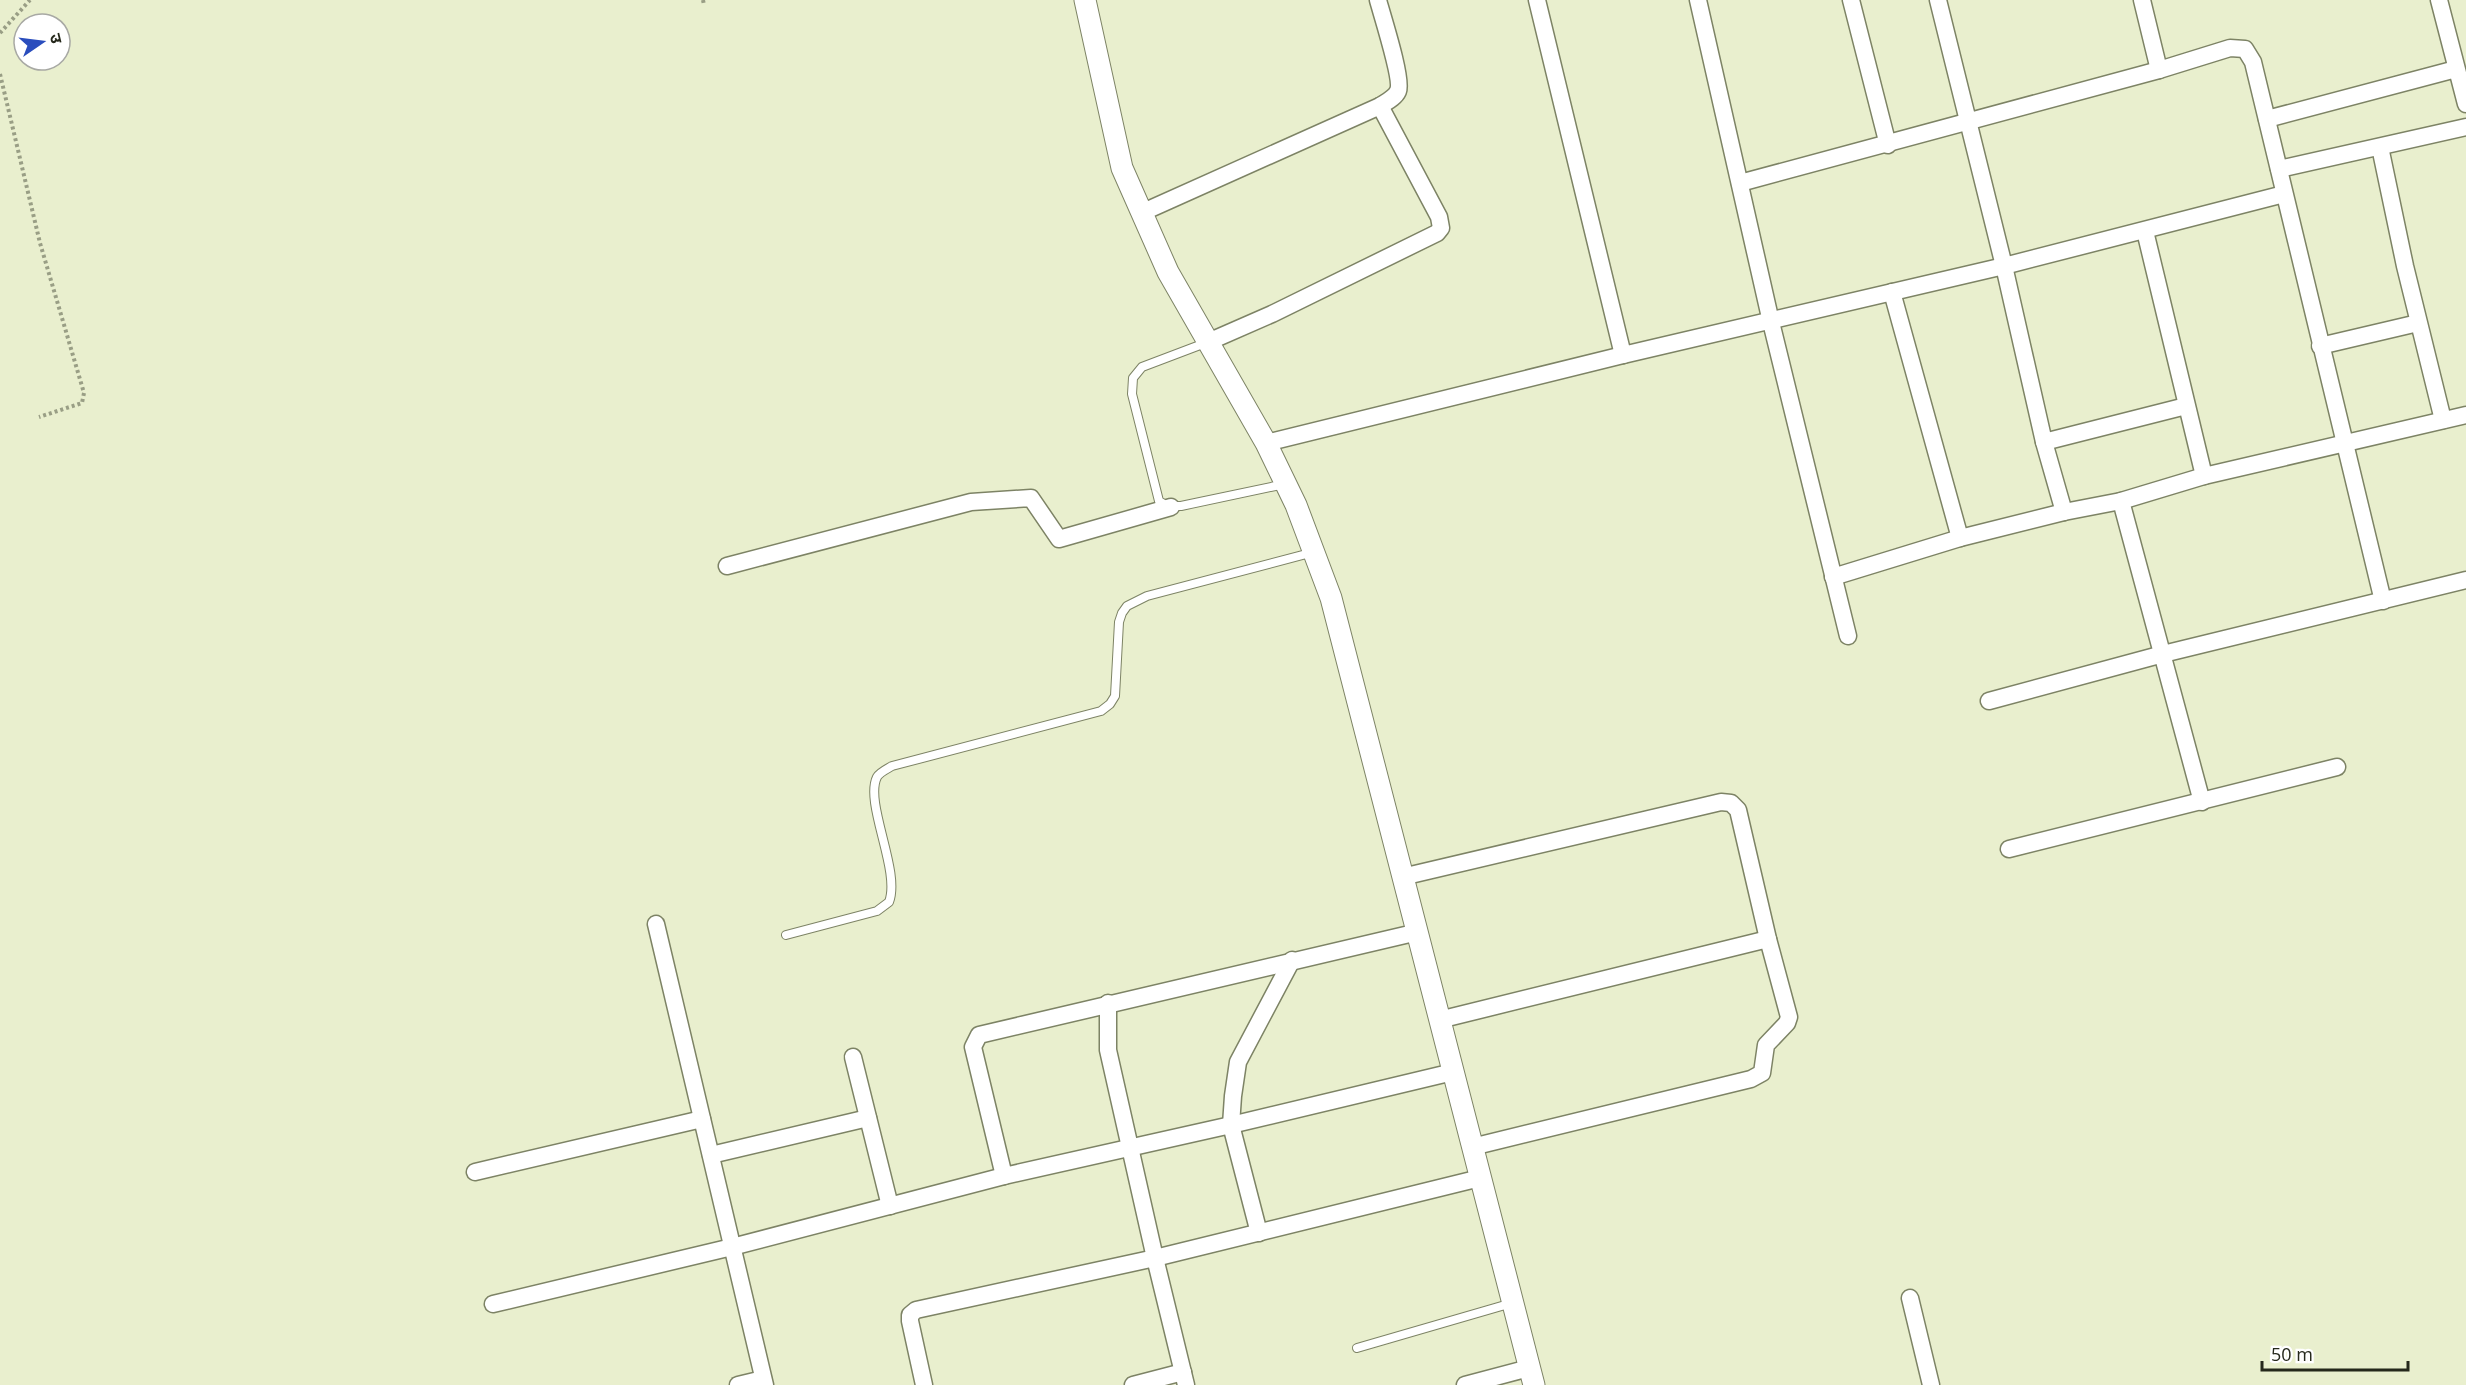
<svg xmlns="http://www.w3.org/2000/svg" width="2466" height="1385" font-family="'Open Sans','Noto Sans Devanagari',sans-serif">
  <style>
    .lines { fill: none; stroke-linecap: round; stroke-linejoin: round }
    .service-casing { stroke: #7d8365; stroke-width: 10 }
    .minor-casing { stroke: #7d8365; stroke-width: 19 }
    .tertiary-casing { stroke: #7d8365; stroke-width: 23 }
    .path { stroke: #999e85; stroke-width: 4; stroke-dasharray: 3 3; stroke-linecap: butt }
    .service { stroke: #fff; stroke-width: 8 }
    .minor { stroke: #fff; stroke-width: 16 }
    .tertiary { stroke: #fff; stroke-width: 21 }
  </style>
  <rect width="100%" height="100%" fill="#e9efce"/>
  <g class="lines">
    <g class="service-casing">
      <g id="service">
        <polyline points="1208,342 1142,367 1133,378 1132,394 1159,501 1167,506 1181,506 1285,484"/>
        <path d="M786,935L877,911L889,902C901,871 864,803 877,777C880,772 887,769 892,766L1101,711L1110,704L1115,696L1119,622L1122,613L1127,606L1147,596L1314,552"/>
        <polyline points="1357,1348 1512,1303"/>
      </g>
    </g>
    <g class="minor-casing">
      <g id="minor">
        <polyline points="1537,0 1623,355"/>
        <polyline points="1698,0 1771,322 1848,636"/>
        <polyline points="1851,0 1888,145"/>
        <polyline points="1938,0 2004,266 2044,442 2064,512"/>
        <polyline points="2142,0 2159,70"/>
        <polyline points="2439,0 2466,104"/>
        <polyline points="2267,119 2456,69"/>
        <polyline points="2380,147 2405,266 2443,420"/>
        <polyline points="2279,169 2466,127"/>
        <polyline points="1740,183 2159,70 2230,48 2245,49 2253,62 2383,601"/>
        <path d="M1141,213L1380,106C1386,102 1395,98 1398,91C1403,80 1382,15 1378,0"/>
        <polyline points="2145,231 2204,476"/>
        <polyline points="1892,292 1960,538"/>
        <polyline points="1208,342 1272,314 1437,233 1441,228 1439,217 1380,106"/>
        <polyline points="2320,346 2418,323"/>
        <polyline points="2044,442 2186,406"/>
        <polyline points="1266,443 1623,355 2004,266 2284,194"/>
        <polyline points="2121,501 2202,802"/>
        <polyline points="727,566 971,502 1031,498 1059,539 1171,507"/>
        <polyline points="1833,577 1960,538 2064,512 2121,501 2204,476 2466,415"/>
        <polyline points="1989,701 2163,654 2466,580"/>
        <polyline points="2009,849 2337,767"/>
        <polyline points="1402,877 1721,802 1731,803 1738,810 1768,939 1789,1017 1787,1023 1766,1045 1762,1073 1751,1079 1472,1147"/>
        <polyline points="656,924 765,1385"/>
        <polyline points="1108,1003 1108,1050 1155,1258 1186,1385"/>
        <polyline points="1439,1020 1768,939"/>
        <polyline points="853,1057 890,1206"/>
        <polyline points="711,1155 868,1118"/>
        <polyline points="475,1172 702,1119"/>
        <polyline points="1004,1176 973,1047 979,1035 1418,932"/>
        <polyline points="1259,1233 1231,1125 1233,1096 1238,1062 1292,960"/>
        <polyline points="1910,1298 1931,1385"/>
        <polyline points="493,1304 732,1247 1004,1176 1231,1125 1453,1072"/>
        <polyline points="738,1385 763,1379"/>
        <polyline points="924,1385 910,1321 910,1315 916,1310 1155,1258 1480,1178"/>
        <polyline points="1133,1385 1183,1372"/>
        <polyline points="1465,1385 1529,1368"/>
      </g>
    </g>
    <g class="tertiary-casing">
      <polyline id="tertiary" points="1085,0 1122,168 1168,272 1266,443 1296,505 1331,598 1534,1385"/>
    </g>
    <g class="path">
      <polyline points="703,0 704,5"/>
      <polyline points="0,33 30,0"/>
      <polyline points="0,74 40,243 84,393 82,403 39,417"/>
    </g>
    <use href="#service" class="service"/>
    <use href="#minor" class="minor"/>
    <use href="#tertiary" class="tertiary"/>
  </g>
  <g transform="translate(42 42) rotate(76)"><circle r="28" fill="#ffffff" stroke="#a8a9a4" stroke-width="1.5"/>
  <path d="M0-4.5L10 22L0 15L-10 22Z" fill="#2a4dbd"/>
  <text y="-9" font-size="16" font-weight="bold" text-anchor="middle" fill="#25281b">उ</text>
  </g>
  <path d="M2262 1361v9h146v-9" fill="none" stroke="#25281b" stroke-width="3"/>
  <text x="2271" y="1361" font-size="18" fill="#25281b" stroke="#ffffff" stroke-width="4.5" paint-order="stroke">50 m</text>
</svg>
